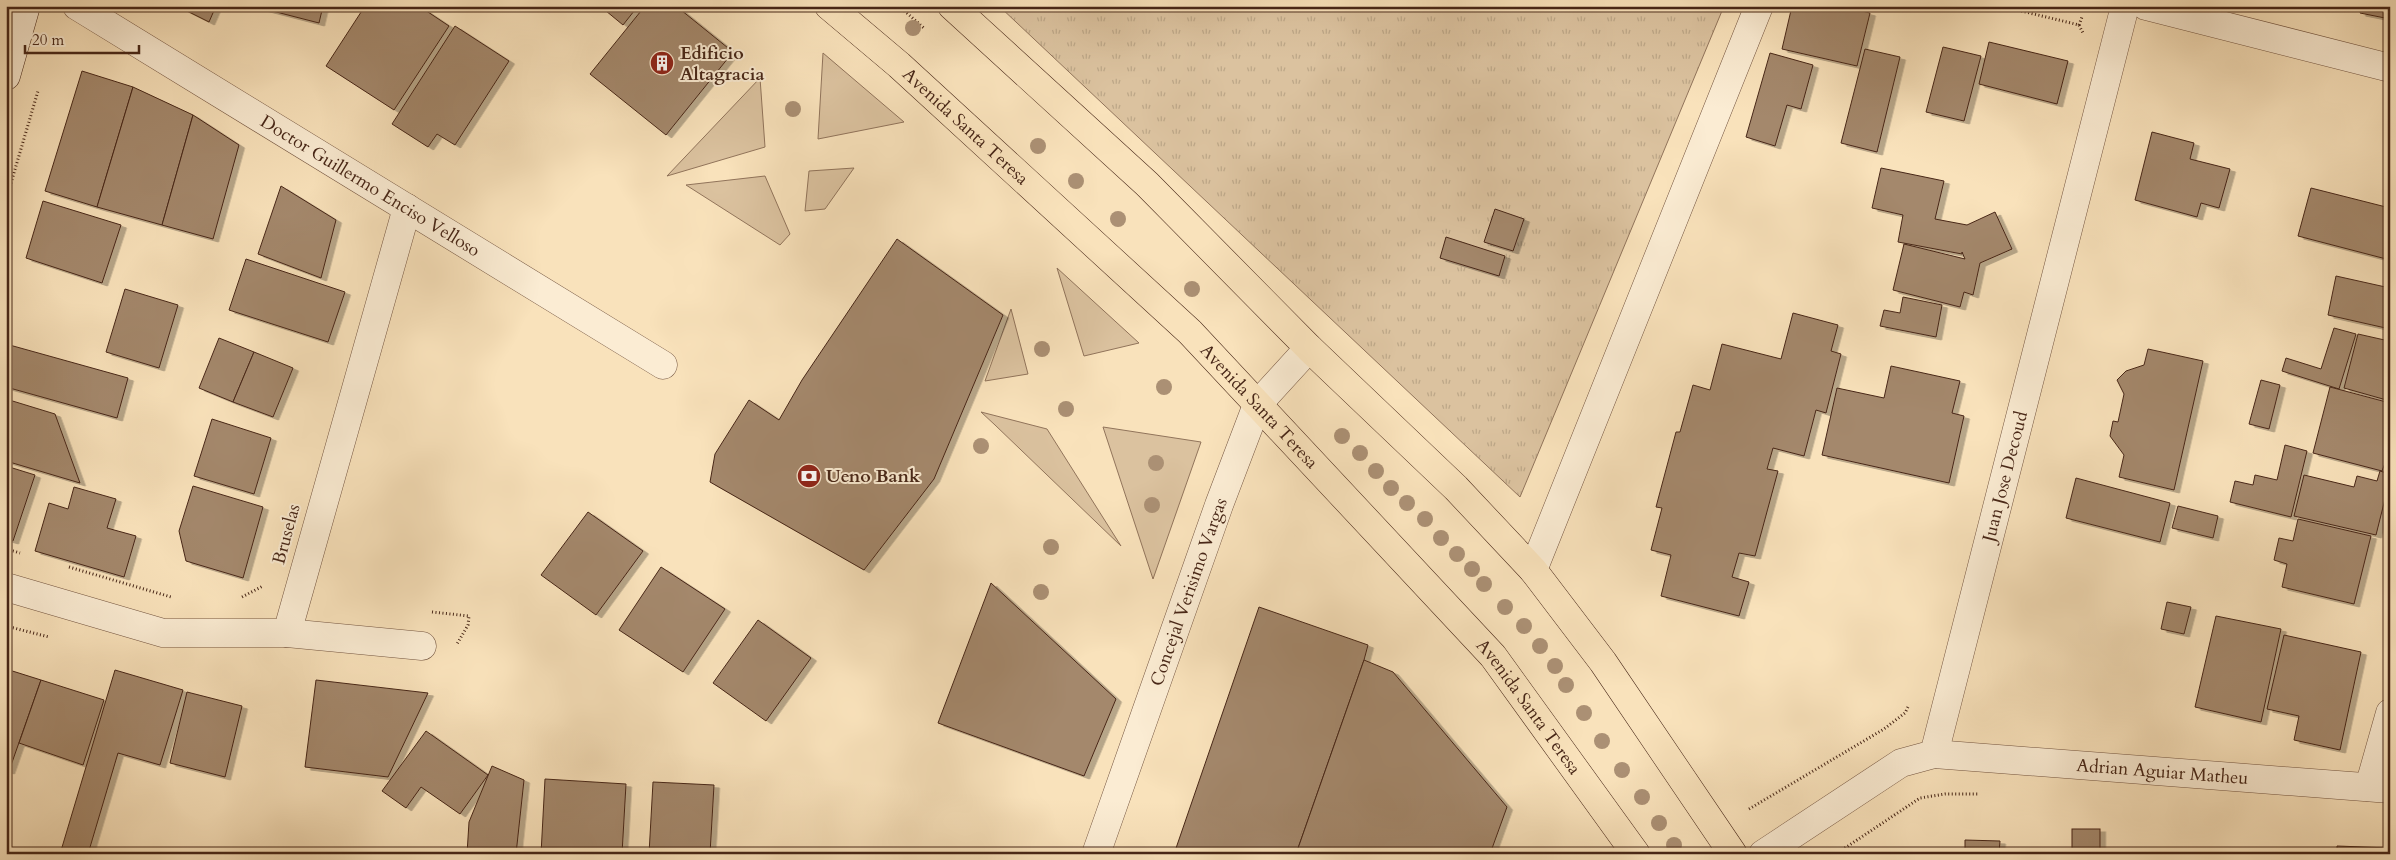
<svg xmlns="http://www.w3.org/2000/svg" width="2396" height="860" font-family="Cardo,serif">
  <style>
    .grass { fill: #dbc29f; stroke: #91745b }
    .park { fill: url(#park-tufts); stroke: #91745b }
    .building { fill: #a4886c; stroke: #472617; filter: url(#shadow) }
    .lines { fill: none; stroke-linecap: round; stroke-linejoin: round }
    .street-casing { stroke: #745540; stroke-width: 29 }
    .secondary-casing { stroke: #472617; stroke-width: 29 }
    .primary-casing { stroke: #472617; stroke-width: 29 }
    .path { stroke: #472617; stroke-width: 3; stroke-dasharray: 1 2.5; stroke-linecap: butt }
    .street { stroke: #fbecd3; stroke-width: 28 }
    .secondary { stroke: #fbecd3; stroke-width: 28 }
    .primary { stroke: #f9e2bb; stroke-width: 28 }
    .tree { fill: #ab9074 }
    .labels { text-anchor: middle; stroke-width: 4; stroke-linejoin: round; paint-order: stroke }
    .poi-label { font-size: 18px; font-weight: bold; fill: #472617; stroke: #fbecd3; text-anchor: start }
    .street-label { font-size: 18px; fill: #472617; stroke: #fbecd3 }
  </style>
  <defs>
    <pattern id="park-tufts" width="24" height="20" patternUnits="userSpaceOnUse" patternTransform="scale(1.25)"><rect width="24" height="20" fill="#dbc29f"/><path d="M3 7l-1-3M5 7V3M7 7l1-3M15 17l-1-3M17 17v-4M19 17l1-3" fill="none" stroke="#bda788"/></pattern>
    <filter id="shadow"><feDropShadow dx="5.5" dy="3" stdDeviation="0" flood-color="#0004"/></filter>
  </defs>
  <rect width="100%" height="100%" fill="#f9e2bb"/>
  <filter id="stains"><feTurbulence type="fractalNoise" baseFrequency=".004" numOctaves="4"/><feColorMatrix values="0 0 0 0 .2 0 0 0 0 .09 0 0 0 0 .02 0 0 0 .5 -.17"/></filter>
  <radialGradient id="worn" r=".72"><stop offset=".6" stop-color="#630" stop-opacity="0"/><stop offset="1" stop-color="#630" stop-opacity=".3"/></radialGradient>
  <g class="grass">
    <polygon points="823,53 904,122 818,139"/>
    <polygon points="760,78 765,147 667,176"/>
    <polygon points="854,168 825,209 805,211 809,171"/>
    <polygon points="765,176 790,234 780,245 686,185"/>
    <polygon points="1057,268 1139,343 1084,356"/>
    <polygon points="1011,309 1028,374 985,381"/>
    <polygon points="981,412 1047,429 1121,546 995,425"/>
    <polygon points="1103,427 1201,442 1153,579"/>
  </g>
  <polygon class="park" points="999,6 1724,6 1520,497"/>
  <g class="building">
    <polygon points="177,6 216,6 209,22"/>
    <polygon points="253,6 323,6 319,23"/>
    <polygon points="365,6 419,6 449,26 394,110 326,66"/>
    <polygon points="600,6 638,6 623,25"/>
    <polygon points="645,6 676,6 733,52 666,135 590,74"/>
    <polygon points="1792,6 1842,6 1870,13 1857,66 1782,49"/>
    <polygon points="2362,6 2390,6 2390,19 2360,13"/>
    <polygon points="455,26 509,61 455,145 437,134 428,147 392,124"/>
    <polygon points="1989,42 2068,61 2057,104 1979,84"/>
    <polygon points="1943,47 1981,56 1964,121 1926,112"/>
    <polygon points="1865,49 1900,57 1877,152 1841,143"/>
    <polygon points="1770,53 1813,65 1801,109 1787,105 1775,146 1746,137"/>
    <polygon points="82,71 133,87 97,207 45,191"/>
    <polygon points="133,87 193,115 162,225 97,207"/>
    <polygon points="193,115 239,145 213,239 162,225"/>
    <polygon points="2152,132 2194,143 2190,159 2230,169 2219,208 2201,203 2197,217 2135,200"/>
    <polygon points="1881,168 1944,181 1935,219 1967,225 1995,212 2012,249 1980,263 1973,295 1964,292 1960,307 1893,290 1904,244 1965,259 1962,252 1962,254 1898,242 1903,215 1872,208"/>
    <polygon points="281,186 336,220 321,278 258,254"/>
    <polygon points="2311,188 2390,208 2390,260 2298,236"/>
    <polygon points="43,201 121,225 102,283 26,258"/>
    <polygon points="1495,209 1524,219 1513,251 1484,242"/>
    <polygon points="1446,237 1505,256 1499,276 1440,258"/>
    <polygon points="897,239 1003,315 934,479 864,570 710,482 715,454 749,400 779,420 802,380"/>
    <polygon points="246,259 345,292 328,342 229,310"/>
    <polygon points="2336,276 2390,288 2390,329 2328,315"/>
    <polygon points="125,289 178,305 159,368 106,352"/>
    <polygon points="1903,297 1942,305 1936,337 1880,326 1884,310 1900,313"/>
    <polygon points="1793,313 1838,325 1831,351 1841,354 1826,413 1816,410 1804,456 1773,448 1767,469 1778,471 1755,556 1739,553 1732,577 1749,582 1739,616 1661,596 1671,555 1651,550 1662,508 1656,507 1676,432 1680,432 1693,385 1710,390 1722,344 1781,359"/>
    <polygon points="2334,328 2356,334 2339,389 2282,371 2286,358 2321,369"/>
    <polygon points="2358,334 2389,341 2386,349 2390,350 2390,401 2344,388"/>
    <polygon points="219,338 254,352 233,402 199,388"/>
    <polygon points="6,344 128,378 117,418 6,387"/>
    <polygon points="2148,349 2203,361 2174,490 2119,477 2124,455 2110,436 2113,421 2118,422 2124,394 2117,380 2126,371 2144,365"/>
    <polygon points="254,352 293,368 273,417 233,402"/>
    <polygon points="1891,366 1960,381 1952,413 1964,416 1949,483 1822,455 1837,388 1884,398"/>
    <polygon points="2261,380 2280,385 2269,429 2249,424"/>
    <polygon points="2330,387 2390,403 2390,450 2382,471 2313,453"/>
    <polygon points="6,399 55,414 80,483 6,461"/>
    <polygon points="212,419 271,438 254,494 194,476"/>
    <polygon points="2285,445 2307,451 2291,517 2230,502 2235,481 2253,485 2255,475 2277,480"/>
    <polygon points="6,466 35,475 13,541 6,539"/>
    <polygon points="2380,471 2390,474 2390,479 2376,535 2294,516 2304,475 2354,487 2357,476 2377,481"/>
    <polygon points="2076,478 2170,503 2160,542 2066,518"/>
    <polygon points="193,486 263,507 243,578 186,561 179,531"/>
    <polygon points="74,487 116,499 107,528 136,536 124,577 35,551 49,503 68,509"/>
    <polygon points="2178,506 2218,516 2213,538 2172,528"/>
    <polygon points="588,512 643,551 596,615 541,575"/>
    <polygon points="2298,519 2371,536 2354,604 2282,587 2287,564 2274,560 2279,538 2293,541"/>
    <polygon points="661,567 725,609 683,672 619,630"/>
    <polygon points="991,583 1116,699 1084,776 938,723"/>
    <polygon points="2167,602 2191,607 2184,634 2161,629"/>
    <polygon points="1259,607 1368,645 1364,660 1296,854 1174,854"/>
    <polygon points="2216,616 2281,629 2261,722 2195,707"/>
    <polygon points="758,620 811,658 766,721 713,683"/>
    <polygon points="2284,635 2361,652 2340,750 2294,740 2299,716 2267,709"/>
    <polygon points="1364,660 1393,672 1507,807 1490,854 1296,854"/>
    <polygon points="6,669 41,680 9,771 6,770"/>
    <polygon points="115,670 183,690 160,765 118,753 88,854 60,854"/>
    <polygon points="41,680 104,700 83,765 19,743"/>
    <polygon points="316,680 428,693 388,777 305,767"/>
    <polygon points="187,692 242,706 225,777 170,763"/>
    <polygon points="426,731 488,775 460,814 421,787 406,808 382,791"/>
    <polygon points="492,766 524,780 516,854 467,854 469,822"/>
    <polygon points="545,779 626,784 622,854 541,854"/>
    <polygon points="653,782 714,785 710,854 649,854"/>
    <rect x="2072" y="829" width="28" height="25"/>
    <polygon points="1965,840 2000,841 1999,854 1965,854"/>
    <polygon points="2337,846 2390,848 2390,854 2337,854"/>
  </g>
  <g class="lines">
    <g class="street-casing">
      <g id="street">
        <path id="s1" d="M77,6L663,365"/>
        <polyline points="2146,6 2390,68"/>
        <polyline points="1533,570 1759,6"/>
        <polyline points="6,587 163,633 287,633 422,646"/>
        <polyline points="287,633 407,208"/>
        <path id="s2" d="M1934,754L2390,789"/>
        <polyline points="2369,787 2390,713"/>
        <path id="s3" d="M1096,854L1219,505L1257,405L1309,348"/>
        <path id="s4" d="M1763,854L1901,763L1934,754L2125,6"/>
      </g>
    </g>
    <g class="secondary-casing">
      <polyline id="secondary" points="6,76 26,6"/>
    </g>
    <g class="primary-casing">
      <g id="primary">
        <path id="s5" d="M829,6L899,65L1190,332L1493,656L1636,854"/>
        <polyline points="952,6 1147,184 1309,348 1456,488 1533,570 1603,662 1733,854"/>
      </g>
    </g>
    <g class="path">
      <polyline points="899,6 925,29"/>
      <polyline points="2001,6 2079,25 2083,33"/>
      <polyline points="2079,25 2082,17"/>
      <polyline points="6,200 38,91"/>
      <polyline points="6,549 20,553"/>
      <polyline points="69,567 171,597"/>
      <polyline points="242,597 263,586"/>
      <polyline points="432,612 469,616 468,625 457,644"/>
      <polyline points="6,626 49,637"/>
      <polyline points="1749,809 1884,729 1905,713 1909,705"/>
      <polyline points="1836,854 1920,798 1945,794 1978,794"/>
    </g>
    <use href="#street" class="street"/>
    <use href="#secondary" class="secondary"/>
    <use href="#primary" class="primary"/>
  </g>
  <g class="tree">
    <circle cx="913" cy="28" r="8"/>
    <circle cx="793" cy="109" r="8"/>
    <circle cx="1038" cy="146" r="8"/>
    <circle cx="1076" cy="181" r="8"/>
    <circle cx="1118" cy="219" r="8"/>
    <circle cx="1192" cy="289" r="8"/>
    <circle cx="1042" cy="349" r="8"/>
    <circle cx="1164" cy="387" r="8"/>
    <circle cx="1066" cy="409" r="8"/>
    <circle cx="1342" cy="436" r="8"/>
    <circle cx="981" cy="446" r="8"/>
    <circle cx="1360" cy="453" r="8"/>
    <circle cx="1156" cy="463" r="8"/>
    <circle cx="1376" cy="471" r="8"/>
    <circle cx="1391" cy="488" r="8"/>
    <circle cx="1407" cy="503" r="8"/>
    <circle cx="1152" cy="505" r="8"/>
    <circle cx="1425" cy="519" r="8"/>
    <circle cx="1441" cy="538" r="8"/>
    <circle cx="1051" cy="547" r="8"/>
    <circle cx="1457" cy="554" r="8"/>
    <circle cx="1472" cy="569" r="8"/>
    <circle cx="1484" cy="584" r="8"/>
    <circle cx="1041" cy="592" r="8"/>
    <circle cx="1505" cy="607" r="8"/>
    <circle cx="1524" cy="626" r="8"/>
    <circle cx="1540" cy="646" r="8"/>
    <circle cx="1555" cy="666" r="8"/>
    <circle cx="1566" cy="685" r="8"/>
    <circle cx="1584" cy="713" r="8"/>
    <circle cx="1602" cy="741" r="8"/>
    <circle cx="1622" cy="770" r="8"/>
    <circle cx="1642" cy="797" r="8"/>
    <circle cx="1659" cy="823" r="8"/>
    <circle cx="1674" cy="845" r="8"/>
  </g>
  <defs>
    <g id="building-disc" transform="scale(1.25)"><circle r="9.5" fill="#8f2418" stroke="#fbecd3"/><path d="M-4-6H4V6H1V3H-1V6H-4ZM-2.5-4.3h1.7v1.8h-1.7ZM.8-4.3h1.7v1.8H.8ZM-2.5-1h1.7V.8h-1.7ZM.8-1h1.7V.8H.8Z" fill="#fff"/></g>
    <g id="bank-disc" transform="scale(1.25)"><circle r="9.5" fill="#8f2418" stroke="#fbecd3"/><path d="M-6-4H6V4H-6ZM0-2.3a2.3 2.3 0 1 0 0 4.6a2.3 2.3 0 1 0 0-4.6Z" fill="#fff"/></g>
  </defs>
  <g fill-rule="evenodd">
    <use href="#building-disc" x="662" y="63"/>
    <use href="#bank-disc" x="809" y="476"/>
  </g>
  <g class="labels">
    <g class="poi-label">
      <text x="680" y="59">Edificio<tspan x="680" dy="21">Altagracia</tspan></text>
      <text x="826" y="482">Ueno Bank</text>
    </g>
    <g class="street-label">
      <text dy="6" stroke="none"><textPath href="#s5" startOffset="182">Avenida Santa Teresa</textPath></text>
      <text dy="6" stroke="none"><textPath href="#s1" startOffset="344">Doctor Guillermo Enciso Velloso</textPath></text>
      <text dy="6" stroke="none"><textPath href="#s5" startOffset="588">Avenida Santa Teresa</textPath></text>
      <text dy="6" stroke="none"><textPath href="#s4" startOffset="486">Juan Jose Decoud</textPath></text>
      <text transform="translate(286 534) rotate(-75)" y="6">Bruselas</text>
      <text dy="6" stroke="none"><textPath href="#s3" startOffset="278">Concejal Verisimo Vargas</textPath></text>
      <text dy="6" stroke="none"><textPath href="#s5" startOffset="992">Avenida Santa Teresa</textPath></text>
      <text dy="6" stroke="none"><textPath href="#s2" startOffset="229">Adrian Aguiar Matheu</textPath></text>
    </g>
  </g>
  <rect width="2396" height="860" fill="none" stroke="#f9e2bb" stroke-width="25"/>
  <rect x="8" y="8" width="2381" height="845" fill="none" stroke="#472617" stroke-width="2.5"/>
  <rect x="12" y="12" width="2371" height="835" fill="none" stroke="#472617"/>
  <path d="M25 45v8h114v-8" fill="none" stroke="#472617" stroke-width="2.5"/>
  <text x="32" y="45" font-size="15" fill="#472617" stroke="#fbecd3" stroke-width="4" paint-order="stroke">20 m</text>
  <rect width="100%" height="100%" filter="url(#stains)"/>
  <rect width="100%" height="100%" fill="url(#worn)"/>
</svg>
